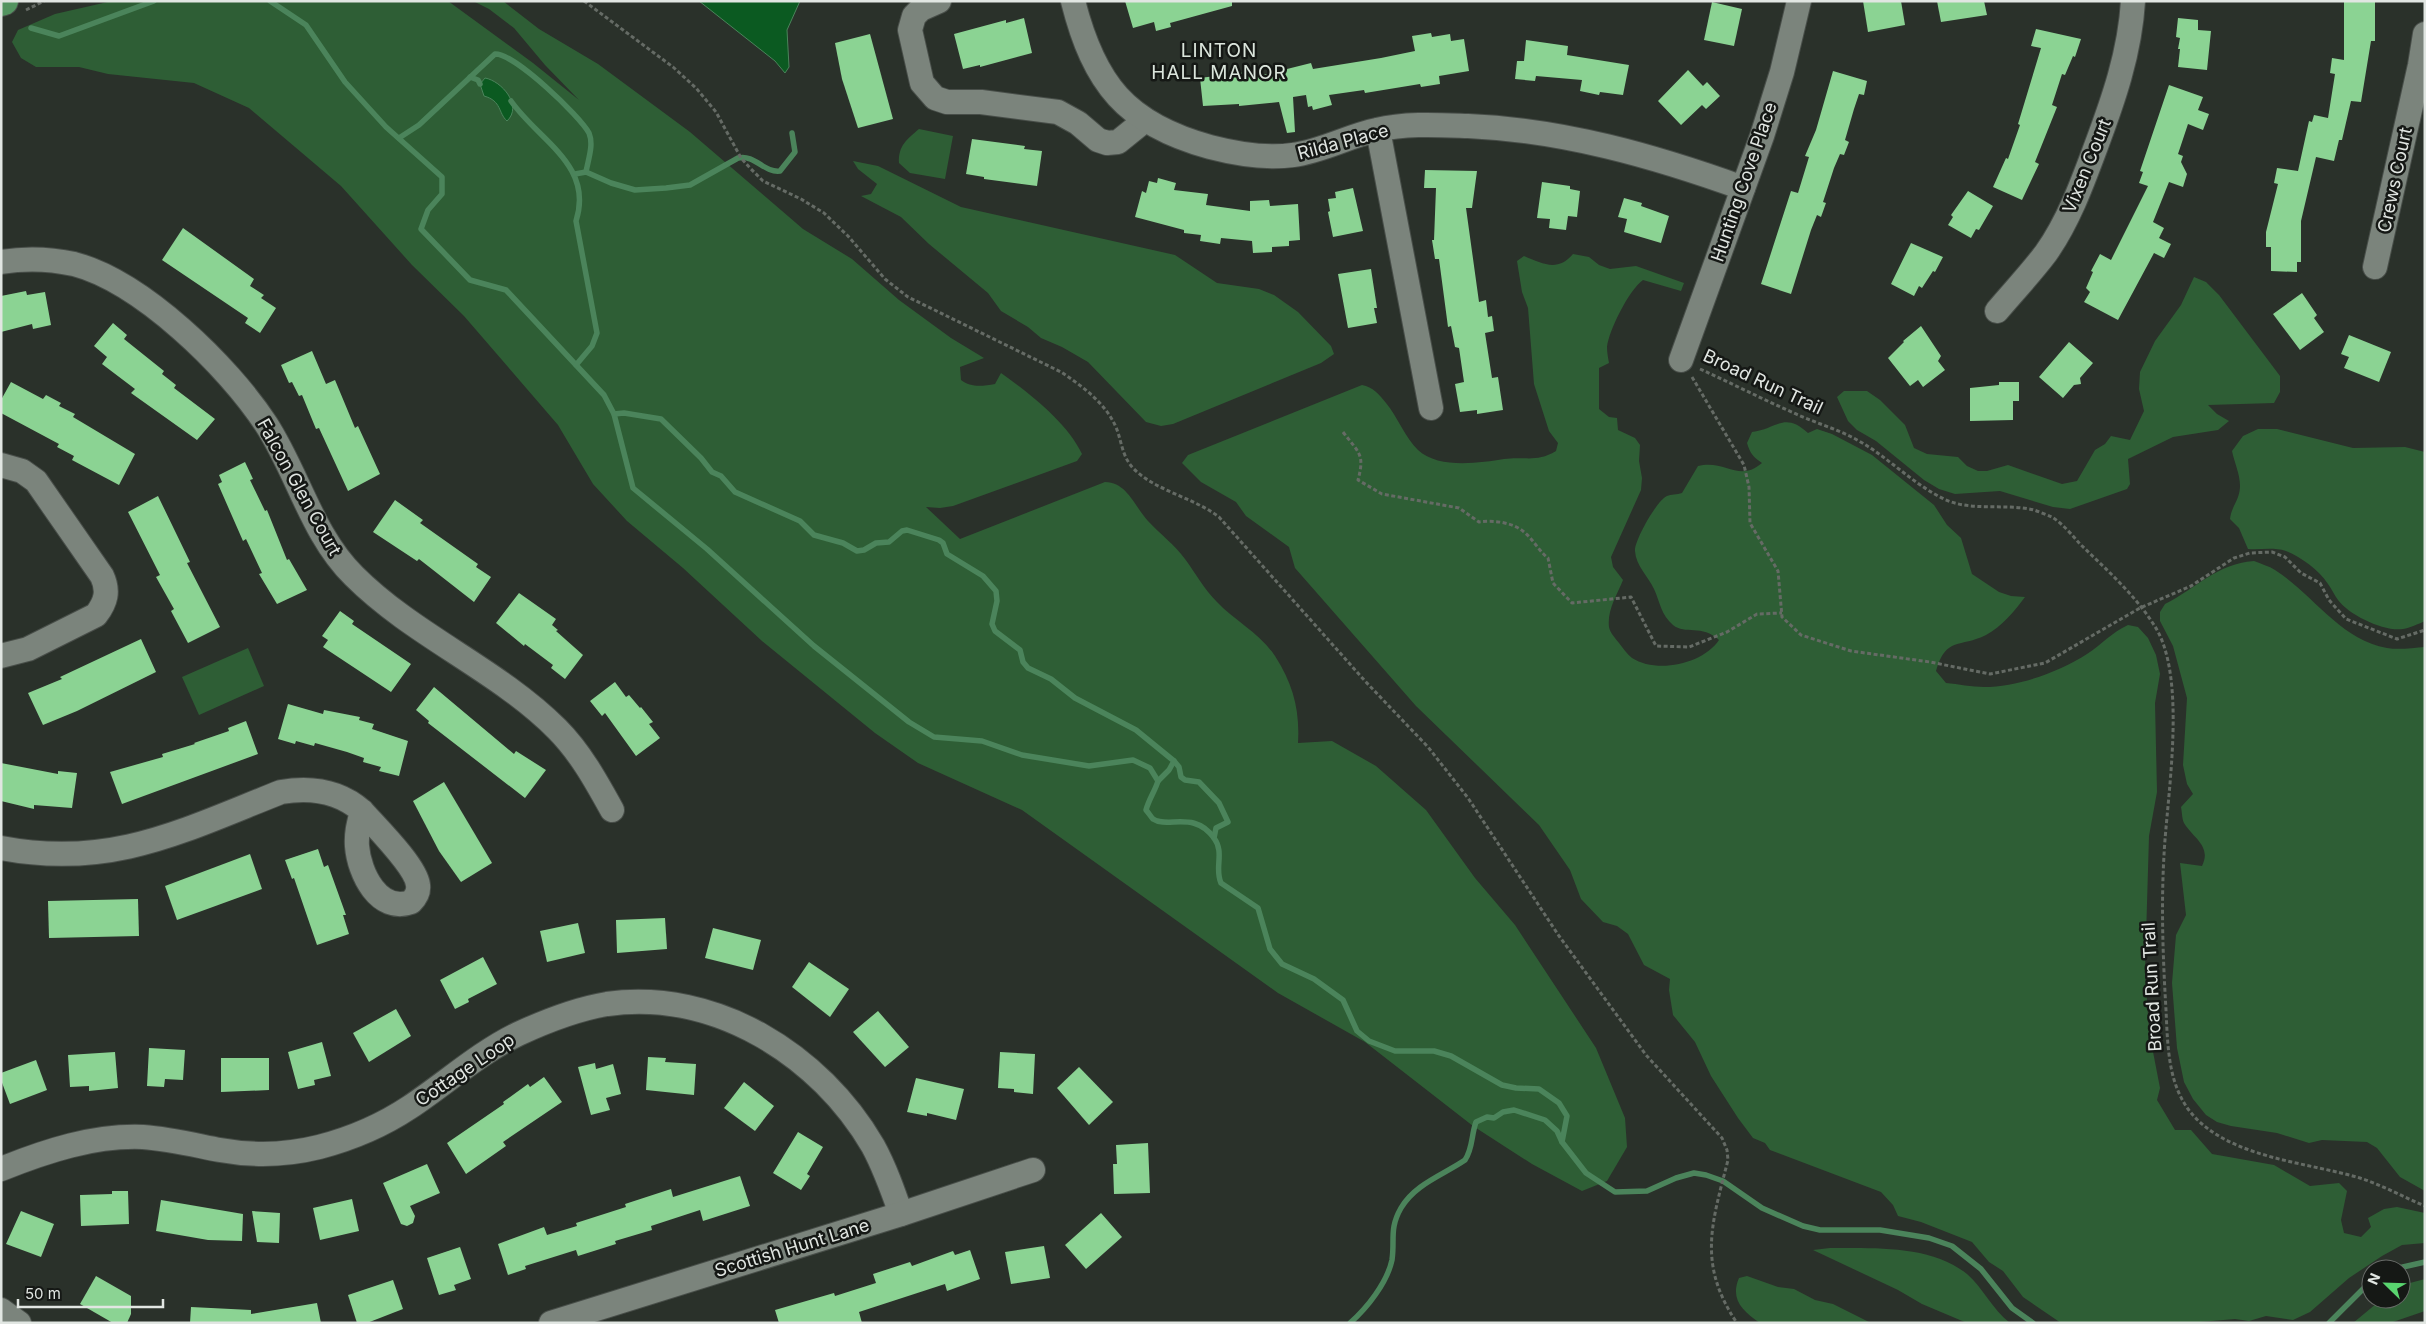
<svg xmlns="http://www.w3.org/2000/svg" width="2426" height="1324" font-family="Inter,sans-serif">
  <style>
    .green { fill: #2e5e35 }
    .water { fill: #0b5a21; stroke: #4b845b }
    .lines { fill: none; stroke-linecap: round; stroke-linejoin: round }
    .stream { stroke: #4b845b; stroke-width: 5.5 }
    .building { fill: #8bd393 }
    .minor-casing { stroke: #484e49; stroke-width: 26 }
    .major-casing { stroke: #484e49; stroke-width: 30 }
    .path { stroke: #656b65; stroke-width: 3; stroke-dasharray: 4 2.5; stroke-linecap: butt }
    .minor { stroke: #7b847c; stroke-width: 24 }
    .major { stroke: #539460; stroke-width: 28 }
    .labels { text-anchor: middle; stroke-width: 5; stroke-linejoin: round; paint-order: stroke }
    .street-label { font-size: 18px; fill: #e1e6e2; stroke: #151815 }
    .neighbourhood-label { font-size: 19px; letter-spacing: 1px; fill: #dbe5dc; stroke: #151815 }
  </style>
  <rect width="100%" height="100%" fill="#2a312a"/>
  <g class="green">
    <path d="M112,1H448L533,63L579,100L545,65L514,28L489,9L473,1H503L539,29L598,64L690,132L803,229L852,259L899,300L951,338L984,358L960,367L961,380C971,388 983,386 995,384L1001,373C1029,393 1067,422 1082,454L1077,461L953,506L940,508L926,507L960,539L1105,482C1127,482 1135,507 1148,521C1160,534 1175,545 1185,559C1196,574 1204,589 1217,602C1235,621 1261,634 1275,656C1293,684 1300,710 1298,743L1332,741L1376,766L1426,810L1475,878L1515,925L1596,1048L1625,1118L1627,1147L1607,1181L1582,1191L1532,1164L1473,1126L1365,1042L1278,993L1022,810L918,763L875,733L762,641L683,568L627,521L593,484L558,425L464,316L412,265L341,186L249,108L194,83L108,74L79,67H36L21,58L12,42L18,30L55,14Z"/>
    <path d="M919,129L953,136L945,179L910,173L899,163C898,146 907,139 919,129Z"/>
    <polygon points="853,161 878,166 961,207 1175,255 1217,283 1259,289 1274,295 1298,312 1331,346 1334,354 1321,363 1173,424 1161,426 1146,422 1088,362 1062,347 1041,338 1028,327 1001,311 988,293 929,244 901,217 861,196 871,194 877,184 858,169"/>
    <path d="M1573,254L1589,257L1599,265L1610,269L1636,266L1684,283L1681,291L1643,280C1629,290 1609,330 1607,347C1607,352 1608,358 1609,363L1599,368V409L1609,417L1617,418L1618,430L1635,438L1640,445L1639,461L1642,478L1641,490L1611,557L1613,567L1623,580C1617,595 1607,610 1609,627C1610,633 1616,639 1619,643C1623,648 1627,654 1632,658C1657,674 1703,664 1719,640C1702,624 1685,635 1673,625C1661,615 1660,602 1654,589C1648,576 1636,566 1635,551C1634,541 1657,500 1667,496C1671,494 1677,495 1682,493L1698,466C1725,459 1739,483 1762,463C1753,457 1750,453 1747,443L1752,432C1777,429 1784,411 1808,433L1817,429L1832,434L1872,455L1934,505L1947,525L1961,538L1972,574L1999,592L2011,596L2025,597C2014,612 2002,626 1986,635C1960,648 1946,636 1936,671L1946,683C1958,684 1972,687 1984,687C2018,687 2059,672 2087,654C2101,645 2112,632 2128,625L2138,627L2148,638L2156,655L2160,674L2155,703L2157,792L2149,836L2145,971L2149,1031L2160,1088L2157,1100L2175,1130H2191L2212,1154L2274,1165L2310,1186L2339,1183L2347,1191L2341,1220L2344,1233L2361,1237L2371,1227L2368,1218L2384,1209L2397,1207L2425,1213V1243L2402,1245L2382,1256L2349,1278L2310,1312L2293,1320L2266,1316L2249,1321L2235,1319L2188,1323H2061L2023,1297L2003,1271L1989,1262L1972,1242L1921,1222L1898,1216L1893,1205L1881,1192L1770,1150L1765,1143L1753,1138L1738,1118L1711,1076L1695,1042L1673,1015L1669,990L1670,979L1644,965L1628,934L1617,926L1603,922L1581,899L1570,870L1539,825L1416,706L1295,568L1289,547L1246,516L1236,502L1201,482L1182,463L1188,455L1362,385C1373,387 1379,394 1386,403C1397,416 1406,439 1418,450C1438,469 1479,463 1504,459C1525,456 1536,463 1556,451L1558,443L1549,431L1534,384L1528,308L1522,292L1517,261L1524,256C1543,264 1558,272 1573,254Z"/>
    <polygon points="2194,277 2206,282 2219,295 2280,376 2280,392 2274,403 2208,405 2217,414 2229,421 2218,430 2173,437 2128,459 2130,484 2127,489 2070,509 2053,507 2000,491 1955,494 1939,489 1924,480 1876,441 1857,430 1848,421 1837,397 1844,391 1867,391 1880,400 1905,425 1914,448 1927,454 1958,457 1967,466 1978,471 1987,471 2008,465 2062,484 2077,481 2095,450 2105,444 2111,436 2130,440 2144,411 2139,389 2140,372 2155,341 2181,305"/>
    <path d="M2258,429H2277L2353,448L2405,447L2425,452V621C2418,624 2410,628 2403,629C2384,632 2349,615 2338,600C2334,595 2332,589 2328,584C2319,570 2301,557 2286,551C2273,547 2260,550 2248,549L2239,528L2230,519C2231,510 2235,505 2238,497C2244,481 2235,466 2232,451L2243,436Z"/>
    <path d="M2254,561C2261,564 2269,566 2275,570C2314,595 2339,639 2387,648C2398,650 2413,648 2425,647V1191L2400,1177L2377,1148L2367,1142L2322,1140L2309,1143L2277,1133L2231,1126L2217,1122L2206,1115L2193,1099L2184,1082L2177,1048L2172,983L2176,935L2186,915L2180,863L2202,866C2212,846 2193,838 2184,823C2182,819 2182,812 2181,807L2193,794L2187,784L2183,765L2187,698L2173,646L2160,621V612L2165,604C2197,588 2216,564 2254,561Z"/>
    <polygon points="248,648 264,686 199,715 182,677"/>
    <path d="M1830,1248C1874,1248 1932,1245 1967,1274C1983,1288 1992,1309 2010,1323H1967L1922,1304L1898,1290L1813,1250Z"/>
    <path d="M1747,1276L1778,1287L1794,1289L1815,1300L1833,1304L1871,1323H1760C1742,1311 1730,1299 1739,1278Z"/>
    <polygon points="2425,1279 2425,1311 2390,1323 2353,1323 2382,1299 2401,1299 2401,1288 2410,1283"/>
  </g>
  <g class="water">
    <polygon points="699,1 800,1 787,30 789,67 785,73 775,61"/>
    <path d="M485,78C502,81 523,106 507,121C498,113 502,101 484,96L480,84Z"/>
  </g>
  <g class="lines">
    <g class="stream">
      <path d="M270,1L306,25L345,82L386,127L442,177V194L428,210L421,229L470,280L506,290L604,395L614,414L633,488L707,549L814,646L909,722L934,737L982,741L1022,755L1089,766L1133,760L1150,768L1158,781C1155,791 1149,799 1146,810C1148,812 1151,817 1153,819C1168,829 1194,810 1214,838C1225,853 1214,868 1221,883L1258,908L1270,949L1282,964L1314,979L1343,1000L1357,1031L1369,1041L1395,1051H1434L1451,1056L1502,1085L1516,1088L1539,1089L1559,1103L1567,1116L1562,1142"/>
      <polyline points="31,28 59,36 154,1"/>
      <polyline points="470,77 478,80 480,84"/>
      <path d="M511,101C539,141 594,165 576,221L597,333L592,346L576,365"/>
      <path d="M399,138L419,125L495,54C514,53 580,116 589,133C594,145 588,160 586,172"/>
      <path d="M575,174L586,172L611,183L635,190L666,188L690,185L738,158C755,154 764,173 780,171L795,152L792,133"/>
      <polyline points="614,414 624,413 661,419 701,458 712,472 721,476 735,492 800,521 814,535 843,543 857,551 864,550 876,543 889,542 902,531 907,530 939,540 943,543 947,554 983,576 996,591 997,601 992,624 995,631 1020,650 1023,662 1028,668 1051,679 1075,698 1136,730 1174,761 1169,770 1158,781"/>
      <polyline points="1174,761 1179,767 1181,777 1185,780 1199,782 1219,803 1228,822 1216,828 1214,838"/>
      <polyline points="2394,1269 2425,1262"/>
      <path d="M1350,1323C1367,1308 1387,1283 1392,1260C1395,1239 1389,1229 1401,1208C1415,1184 1443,1175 1465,1160C1473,1148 1471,1136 1476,1122L1487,1117L1494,1118L1503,1112L1514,1110L1545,1120L1557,1131L1562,1142L1586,1173L1615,1192L1647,1191L1676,1178L1694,1173L1706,1175L1723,1181L1762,1208L1803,1226L1820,1230H1880L1929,1238L1952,1246L1981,1269L2012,1308L2033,1323"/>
      <polyline points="2329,1323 2371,1281"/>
    </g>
  </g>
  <g class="building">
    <polygon points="1125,1 1232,1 1232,6 1170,23 1171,27 1156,31 1154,22 1133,28"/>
    <polygon points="1863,1 1901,1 1905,25 1868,32"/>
    <polygon points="1937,1 1984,1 1987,15 1941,22"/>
    <polygon points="2344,1 2375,1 2375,41 2371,41 2361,102 2351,101 2342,140 2339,140 2334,161 2316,157 2301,221 2301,262 2297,262 2297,272 2271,271 2271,247 2266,247 2266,232 2278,184 2274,183 2277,168 2298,171 2309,121 2312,122 2314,115 2328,118 2335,74 2330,73 2332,58 2344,60"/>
    <polygon points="1712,2 1742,9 1734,46 1704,40"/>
    <polygon points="1024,18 1032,53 980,67 980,65 963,69 954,34 1006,20 1006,23"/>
    <polygon points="2178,18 2198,20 2198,30 2211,31 2207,70 2178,67 2180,49 2178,49 2180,38 2176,37"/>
    <polygon points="2036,29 2081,39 2075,57 2073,56 2065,75 2062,74 2052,105 2057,107 2035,162 2039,164 2022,200 1993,187 2006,158 2008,159 2020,125 2018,124 2041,48 2031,46"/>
    <polygon points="1431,33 1432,37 1450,34 1451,41 1464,39 1469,71 1439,76 1440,84 1421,87 1420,84 1365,93 1364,90 1329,95 1332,105 1313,110 1312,106 1308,107 1306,95 1293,97 1295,132 1287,133 1279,102 1239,106 1239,104 1203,106 1200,78 1254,71 1255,77 1311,63 1313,69 1381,58 1415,51 1412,36"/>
    <polygon points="870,34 893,119 858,128 842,79 835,43"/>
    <polygon points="1526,40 1568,46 1567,55 1629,65 1623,95 1600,92 1599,95 1580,91 1582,80 1536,76 1535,81 1515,79 1517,61 1524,61"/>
    <polygon points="1688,70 1703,86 1707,82 1720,96 1706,109 1702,105 1681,125 1658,101"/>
    <polygon points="1833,71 1867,81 1864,95 1859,94 1854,109 1845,140 1849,142 1844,155 1840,154 1834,168 1823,202 1826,203 1821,217 1817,215 1811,230 1791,294 1761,284 1791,191 1798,193 1809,157 1805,156 1816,130"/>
    <polygon points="2169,85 2203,97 2198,110 2209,114 2203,130 2188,124 2178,154 2183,156 2181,162 2187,174 2183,187 2169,182 2153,222 2164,228 2159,238 2171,244 2164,258 2154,253 2118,320 2084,302 2090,292 2086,288 2093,272 2091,271 2100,254 2111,260 2148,186 2139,183 2143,172 2140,171"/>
    <polygon points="972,139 1025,146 1024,149 1042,151 1037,186 984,179 984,177 966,174"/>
    <polygon points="1425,170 1477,171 1472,208 1466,208 1479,302 1486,300 1488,317 1492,316 1494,331 1485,333 1492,378 1498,377 1503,410 1477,414 1477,410 1460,412 1455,384 1464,382 1459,348 1455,347 1451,326 1448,327 1439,259 1435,259 1432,240 1434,240 1436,188 1424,188"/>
    <polygon points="1158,178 1176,183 1174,190 1208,194 1206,205 1250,211 1250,201 1269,200 1270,206 1298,204 1300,240 1289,241 1289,246 1272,247 1272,252 1253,253 1252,241 1221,238 1220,244 1200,241 1201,235 1184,233 1184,230 1135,217 1142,191 1146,193 1149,181 1157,183"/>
    <polygon points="1542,182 1570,186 1570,189 1580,191 1577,217 1568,216 1566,230 1549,228 1550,219 1537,218"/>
    <polygon points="1353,188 1363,231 1333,237 1328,212 1330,211 1328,199 1336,198 1335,192"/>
    <polygon points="1968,191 1993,206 1979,230 1976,229 1971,238 1948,225 1953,217 1951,215"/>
    <polygon points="1624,198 1642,203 1641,206 1669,216 1661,243 1624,232 1627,219 1618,217"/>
    <polygon points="183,228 254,279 250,286 264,295 261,298 276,308 260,333 245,323 248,318 162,260"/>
    <polygon points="1911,243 1943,257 1935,272 1933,271 1922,288 1919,286 1914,296 1891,284"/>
    <polygon points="1371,269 1377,308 1374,308 1377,323 1348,328 1338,274"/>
    <polygon points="26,291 27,295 45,292 51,325 33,329 32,324 1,332 1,296"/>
    <polygon points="2302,293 2317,315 2314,318 2324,332 2300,350 2273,314"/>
    <polygon points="113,323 127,335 124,339 164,371 162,374 176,385 174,388 215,419 197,440 131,393 135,389 102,364 107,357 94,346"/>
    <polygon points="1921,326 1941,356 1938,361 1945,370 1923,387 1918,380 1910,386 1888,358 1904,342 1903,341"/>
    <polygon points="2349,335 2391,352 2379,382 2344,368 2349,357 2341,354"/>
    <polygon points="2069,342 2093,363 2080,378 2081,384 2074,385 2063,398 2039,377"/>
    <polygon points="312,351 326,384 335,380 355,428 358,426 380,474 348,491 319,428 316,429 302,395 299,396 292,382 289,383 281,365"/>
    <polygon points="11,382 43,399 46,395 61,403 59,406 75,414 73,417 135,454 119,485 72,460 74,456 57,447 59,444 1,413 1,400"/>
    <polygon points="1999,382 2019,382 2019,401 2013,401 2013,420 1970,421 1970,388 1999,385"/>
    <polygon points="245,462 253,479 250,480 265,511 267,510 287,560 289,559 307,590 277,604 259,574 262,573 246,539 243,541 218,484 222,482 219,475"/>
    <polygon points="158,496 190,562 187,563 220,627 188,643 171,611 174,609 156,577 160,575 128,512"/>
    <polygon points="395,500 423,520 420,523 478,564 476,567 491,577 474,602 419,559 417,561 373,532"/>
    <polygon points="519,593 556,619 552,625 558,630 556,631 583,655 565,679 551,668 553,665 525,644 524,646 496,623"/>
    <polygon points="340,611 354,621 352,624 411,664 391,692 323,647 328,640 322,636"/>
    <polygon points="141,639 156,672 77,711 43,725 28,693 62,679 60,677"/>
    <polygon points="615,682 626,697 629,695 640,708 641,707 653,722 649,724 660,738 636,756 605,713 602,716 590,701"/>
    <polygon points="434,687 514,754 516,751 546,770 525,798 428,723 429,721 416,710"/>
    <polygon points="288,704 323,714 324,710 360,717 359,720 374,724 372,729 408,741 399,776 379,771 381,767 363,762 364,758 347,752 315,743 314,746 296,741 295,744 278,739"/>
    <polygon points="246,721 258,754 122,804 110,772 163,757 162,754 195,744 194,743 229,731 228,728"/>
    <polygon points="1,763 58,774 58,771 77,773 72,808 34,805 34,809 1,801"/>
    <polygon points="444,782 492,863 461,882 439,851 413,801"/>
    <polygon points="318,849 324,867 328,865 346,915 343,915 349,934 317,945 294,878 292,879 285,860"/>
    <polygon points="250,854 262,889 177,920 165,886"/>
    <polygon points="138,899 139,936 49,938 48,901"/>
    <polygon points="665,918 667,949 617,953 616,920"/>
    <polygon points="578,923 585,953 547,962 540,931"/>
    <polygon points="713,928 761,940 753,970 705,958"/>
    <polygon points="483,957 497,984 468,999 469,1002 455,1009 440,980"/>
    <polygon points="809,962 849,989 830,1017 792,987"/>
    <polygon points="396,1009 411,1036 369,1062 353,1033"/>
    <polygon points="878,1011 909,1047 885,1067 853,1032"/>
    <polygon points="322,1042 331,1076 314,1080 315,1085 298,1089 288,1052"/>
    <polygon points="149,1048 185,1050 183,1080 165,1079 164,1087 147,1086"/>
    <polygon points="115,1052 118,1088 89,1091 89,1086 70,1087 68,1055"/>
    <polygon points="1000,1052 1035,1054 1033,1094 1014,1092 1014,1089 998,1088"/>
    <polygon points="648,1057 666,1058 665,1062 696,1064 694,1095 646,1090"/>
    <polygon points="221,1058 269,1058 269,1090 221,1092"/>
    <polygon points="36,1060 47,1090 10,1104 1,1080 1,1073"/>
    <polygon points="595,1063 596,1069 613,1064 621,1094 606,1098 610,1110 591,1115 578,1067"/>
    <polygon points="1079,1067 1113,1102 1089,1125 1057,1088"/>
    <polygon points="544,1077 562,1102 503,1142 506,1146 466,1174 447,1143 504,1104 503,1102 528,1084 530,1087"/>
    <polygon points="916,1078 964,1089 956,1120 927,1113 927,1116 907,1112"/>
    <polygon points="744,1082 774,1106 755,1131 724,1108"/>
    <polygon points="798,1132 823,1147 807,1174 810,1176 801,1190 773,1173"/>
    <polygon points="1148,1143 1150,1193 1114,1194 1113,1164 1117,1164 1116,1145"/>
    <polygon points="427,1164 440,1193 410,1206 415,1216 413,1223 407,1226 401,1224 383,1183"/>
    <polygon points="740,1176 750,1206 703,1221 700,1210 651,1226 652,1230 615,1241 616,1244 578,1256 576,1250 525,1266 526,1269 508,1275 498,1244 544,1227 547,1235 577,1226 576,1223 626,1207 625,1204 671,1189 673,1197"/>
    <polygon points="112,1191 128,1191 129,1224 81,1226 80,1195 112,1194"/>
    <polygon points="352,1199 359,1231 320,1240 313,1208"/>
    <polygon points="161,1200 243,1214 242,1241 208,1240 156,1231"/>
    <polygon points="21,1211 54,1224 41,1257 6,1244"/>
    <polygon points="252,1211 280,1213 279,1243 257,1242"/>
    <polygon points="1101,1213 1122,1237 1086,1269 1065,1245"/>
    <polygon points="1044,1246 1050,1278 1011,1284 1005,1252"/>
    <polygon points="460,1247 471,1279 454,1285 456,1290 439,1295 427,1258"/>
    <polygon points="970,1250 980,1279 947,1291 945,1284 859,1312 862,1323 779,1323 775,1310 834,1293 835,1296 876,1283 873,1274 910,1262 912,1266 953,1251 955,1255"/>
    <polygon points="96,1276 131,1296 131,1314 127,1323 113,1323 80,1304"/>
    <polygon points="393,1280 403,1309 367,1323 357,1323 348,1295"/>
    <polygon points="317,1303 321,1323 190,1323 191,1307 251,1310 251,1314"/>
  </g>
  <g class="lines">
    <g class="minor-casing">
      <g id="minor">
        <polyline points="939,1 921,9 914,16 910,30 922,83 935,98 947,102 981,102 1058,112 1078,123 1098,140 1107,143 1118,142 1144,121"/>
        <path d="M1073,1C1094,84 1126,124 1210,147C1237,154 1265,159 1293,155C1323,151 1348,136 1377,130C1406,123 1439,125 1468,126C1563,130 1654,156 1743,188"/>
        <polyline points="1378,130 1431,408"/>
        <path d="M1,262C25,258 51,259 74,264C142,282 228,366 266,424C298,473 312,535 354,576C414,636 497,669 557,729C580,752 596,781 612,810"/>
        <polyline points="2375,267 2420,65 2425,34"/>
        <path d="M1997,311C2013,292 2031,273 2046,253C2068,222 2082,184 2095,149C2113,101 2130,53 2133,1"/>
        <polyline points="1681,360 1762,136 1782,72 1799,1"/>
        <path d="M1,465L22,471L36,481L102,576C109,591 106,602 96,615L28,649L1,656"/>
        <path d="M1,848C111,869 182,831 281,792C310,787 338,790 362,811C375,826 416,866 418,885C419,892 416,897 411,902C379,914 359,873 357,846C356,833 359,823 362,811"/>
        <path d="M1,1169C46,1151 94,1135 143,1137C170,1139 194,1145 220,1150C253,1156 287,1155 319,1147C350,1139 383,1125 410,1107C446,1083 479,1053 518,1034C546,1021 577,1009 607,1004C716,989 820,1055 873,1146C885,1168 893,1191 901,1214"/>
        <polyline points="1,1310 19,1323"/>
        <polyline points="551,1323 901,1214 1033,1170"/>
      </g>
    </g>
    <g class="major-casing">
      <polyline id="major" points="1,2 4,1"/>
    </g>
    <g class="path">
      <path d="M584,1L673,67L696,88L716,112L741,158L751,169L763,181L801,199L824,213L848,236L885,279L908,297L1061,372C1082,386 1104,402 1115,425C1122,440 1121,455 1133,468C1155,491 1193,497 1219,517L1365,681L1428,747L1468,798L1559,936L1646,1055L1722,1138L1727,1150L1728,1160C1712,1223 1697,1264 1737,1323"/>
      <polyline points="26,10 44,1"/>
      <path d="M1700,369C1731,383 1762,399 1794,413C1815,423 1838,429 1859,441C1889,458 1913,484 1944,499C1971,512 2005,503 2034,510C2040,512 2047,515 2052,517C2063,524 2072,535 2080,544C2106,569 2135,595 2154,625C2188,676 2167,795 2164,855C2161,907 2163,959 2166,1010C2168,1052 2168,1095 2202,1124C2243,1159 2309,1163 2360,1178C2382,1185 2403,1197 2425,1206"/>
      <polyline points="1692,377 1744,465 1749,487 1750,523 1778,571 1782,617 1801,635 1851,651 1930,662 1990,674 2045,663 2140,608 2191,586 2234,558 2250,553 2272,552 2285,557 2301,573 2320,583 2329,600 2346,619 2397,639 2425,630"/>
      <path d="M1343,432C1359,453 1365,454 1358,480L1382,494L1459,508L1479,522C1493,520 1512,522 1524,532C1533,539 1538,550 1548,558L1553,583L1572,603L1631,597L1656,646L1689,647L1727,632L1757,614L1782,613"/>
    </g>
    <use href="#minor" class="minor"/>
    <use href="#major" class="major"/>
  </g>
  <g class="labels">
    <g class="street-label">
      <text transform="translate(1343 142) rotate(-15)" y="6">Rilda Place</text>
      <text transform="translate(2087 166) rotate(-68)" y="6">Vixen Court</text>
      <text transform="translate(2395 180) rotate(-78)" y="6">Crews Court</text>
      <text transform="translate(1744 182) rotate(-71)" y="6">Hunting Cove Place</text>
      <text transform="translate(1763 382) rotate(25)" y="6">Broad Run Trail</text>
      <text transform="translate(299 487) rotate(61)" y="6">Falcon Glen Court</text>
      <text transform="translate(2152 987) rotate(-93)" y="6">Broad Run Trail</text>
      <text transform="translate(465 1070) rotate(-34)" y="6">Cottage Loop</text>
      <text transform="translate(792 1248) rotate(-17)" y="6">Scottish Hunt Lane</text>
    </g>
    <g class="neighbourhood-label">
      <text x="1219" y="57">LINTON<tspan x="1219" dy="22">HALL MANOR</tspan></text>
    </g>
  </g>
  <rect width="2426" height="1324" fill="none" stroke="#e1e6e2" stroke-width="5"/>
  <g transform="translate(2386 1284) rotate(293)"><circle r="24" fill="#151815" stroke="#676a67"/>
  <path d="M0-4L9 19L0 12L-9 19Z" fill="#59d56f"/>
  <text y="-8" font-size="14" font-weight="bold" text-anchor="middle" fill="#e1e6e2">N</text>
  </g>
  <path d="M18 1299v8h145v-8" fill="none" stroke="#e1e6e2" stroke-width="2.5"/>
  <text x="25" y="1299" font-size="15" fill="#e1e6e2" stroke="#151815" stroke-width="4" paint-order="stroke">50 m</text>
</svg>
